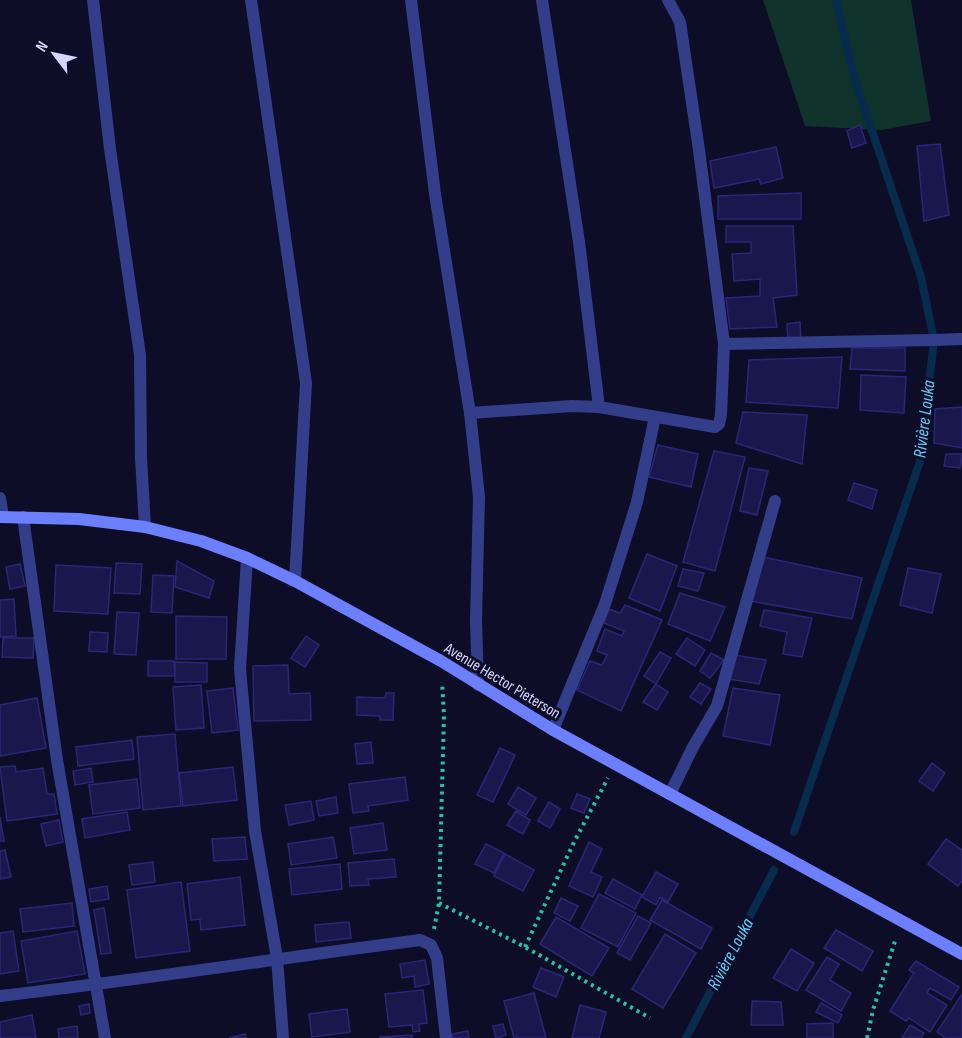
<svg xmlns="http://www.w3.org/2000/svg" width="962" height="1038" font-family="'Sofia Sans Condensed',sans-serif">
  <style>
    .green { fill: #0f322b }
    .lines { fill: none; stroke-linecap: round; stroke-linejoin: round }
    .stream { stroke: #072b4d; stroke-width: 8 }
    .building { fill: #19174b; stroke: #2a2779; stroke-width: 1.5 }
    .path { stroke: #23c4a0; stroke-width: 4; stroke-dasharray: 3 4.5; stroke-linecap: butt }
    .lane { stroke: #333e8b; stroke-width: 12 }
    .street { stroke: #333e8b; stroke-width: 12 }
    .secondary { stroke: #6b7fff; stroke-width: 12 }
    .labels { text-anchor: middle; stroke-width: 6; stroke-linejoin: round; paint-order: stroke }
    .street-label { font-size: 16px; fill: #d4d6ff; stroke: #0d0d28 }
    .water-label { font-size: 18px; font-style: italic; fill: #62cfff; stroke: #0d0d28 }
  </style>
  <rect width="100%" height="100%" fill="#0d0d28"/>
  <polygon class="green" points="763,0 911,0 931,121 882,130 805,126"/>
  <g class="lines">
    <g class="stream">
      <polyline points="794,832 920,461 934,340 921,277 854,77 836,0"/>
      <polyline points="686,1038 774,870"/>
    </g>
  </g>
  <g class="building">
    <polygon points="860,125 866,143 852,148 847,131"/>
    <polygon points="940,144 949,215 924,221 917,146"/>
    <polygon points="776,147 783,178 761,184 759,179 714,188 710,161"/>
    <polygon points="801,193 801,219 718,219 718,196"/>
    <polygon points="726,226 793,226 797,295 773,298 777,327 730,329 726,298 760,296 760,279 734,281 732,254 751,253 751,242 726,242"/>
    <polygon points="800,322 801,342 788,342 787,324"/>
    <polygon points="852,348 905,348 905,371 850,369"/>
    <polygon points="842,357 838,408 746,402 749,360"/>
    <polygon points="861,375 906,377 904,413 860,410"/>
    <polygon points="962,407 962,448 934,443 935,409"/>
    <polygon points="743,412 807,415 802,464 736,443"/>
    <polygon points="658,445 698,454 691,487 649,477"/>
    <polygon points="714,451 745,457 715,571 683,562"/>
    <polygon points="946,454 962,454 960,468 944,466"/>
    <polygon points="749,468 768,471 757,515 740,511"/>
    <polygon points="854,483 877,490 872,509 848,500"/>
    <polygon points="647,554 677,566 660,611 629,598"/>
    <polygon points="763,557 862,578 852,619 750,601"/>
    <polygon points="177,561 214,581 209,598 175,587"/>
    <polygon points="116,563 142,564 140,594 114,593"/>
    <polygon points="20,564 25,586 10,589 6,567"/>
    <polygon points="56,565 111,568 108,614 54,611"/>
    <polygon points="908,568 941,574 932,613 900,605"/>
    <polygon points="683,569 704,573 698,591 678,586"/>
    <polygon points="153,575 174,576 172,613 151,612"/>
    <polygon points="680,593 725,607 710,641 668,624"/>
    <polygon points="14,599 16,636 0,637 0,600"/>
    <polygon points="625,605 662,620 621,711 577,690 590,661 602,665 607,655 597,651 605,629 622,636 624,631 604,623 609,609 620,613"/>
    <polygon points="764,610 812,618 802,657 783,654 787,632 760,626"/>
    <polygon points="117,612 139,613 136,655 114,654"/>
    <polygon points="176,616 227,617 226,659 176,659"/>
    <polygon points="90,632 108,633 107,652 89,651"/>
    <polygon points="306,636 319,645 305,667 291,658"/>
    <polygon points="3,638 34,638 33,658 2,657"/>
    <polygon points="687,638 705,650 695,666 676,654"/>
    <polygon points="660,652 671,658 656,684 644,676"/>
    <polygon points="711,653 724,660 710,678 700,671"/>
    <polygon points="734,655 766,660 759,684 728,679"/>
    <polygon points="148,661 174,661 175,676 148,676"/>
    <polygon points="175,662 207,663 207,682 175,682"/>
    <polygon points="288,665 289,694 310,693 311,720 254,721 253,666"/>
    <polygon points="700,683 711,689 701,704 690,697"/>
    <polygon points="656,684 668,692 657,710 643,702"/>
    <polygon points="201,685 204,728 176,730 173,687"/>
    <polygon points="233,688 238,730 212,733 207,691"/>
    <polygon points="733,688 780,695 770,745 723,736"/>
    <polygon points="386,693 394,693 393,720 380,720 380,716 357,715 357,697 385,698"/>
    <polygon points="37,698 46,748 0,756 0,705"/>
    <polygon points="175,734 181,806 143,810 137,737"/>
    <polygon points="132,740 134,759 78,766 76,747"/>
    <polygon points="371,742 373,763 357,764 355,744"/>
    <polygon points="500,748 515,755 493,802 477,795"/>
    <polygon points="932,763 945,773 933,791 919,781"/>
    <polygon points="15,766 16,772 43,768 47,794 54,794 57,814 7,821 0,767"/>
    <polygon points="233,767 237,800 183,806 179,773"/>
    <polygon points="91,768 93,782 75,785 73,771"/>
    <polygon points="405,777 408,800 368,806 369,811 353,813 349,784"/>
    <polygon points="137,779 140,808 93,814 89,785"/>
    <polygon points="518,787 536,798 526,815 508,804"/>
    <polygon points="577,794 590,799 584,813 571,808"/>
    <polygon points="336,797 338,813 319,816 316,801"/>
    <polygon points="311,801 314,820 289,825 285,805"/>
    <polygon points="549,802 560,809 550,828 538,821"/>
    <polygon points="516,811 530,820 523,834 507,825"/>
    <polygon points="127,812 130,830 85,838 82,819"/>
    <polygon points="0,817 4,841 0,841"/>
    <polygon points="59,820 63,842 46,846 41,824"/>
    <polygon points="383,823 387,850 354,854 350,828"/>
    <polygon points="245,837 247,859 214,861 212,839"/>
    <polygon points="333,837 337,858 291,865 288,844"/>
    <polygon points="946,839 962,850 962,881 958,886 928,864"/>
    <polygon points="589,842 602,849 591,872 602,877 593,897 569,886"/>
    <polygon points="486,844 504,853 494,873 475,864"/>
    <polygon points="5,850 11,877 0,879 0,851"/>
    <polygon points="505,854 534,870 523,891 494,876"/>
    <polygon points="394,859 396,877 368,879 369,885 350,886 348,863"/>
    <polygon points="153,862 155,882 132,885 129,865"/>
    <polygon points="340,864 342,889 292,895 289,869"/>
    <polygon points="656,872 678,884 668,902 660,897 656,905 642,897"/>
    <polygon points="240,877 245,925 201,930 200,919 191,920 187,884"/>
    <polygon points="613,879 642,895 635,909 605,893"/>
    <polygon points="181,882 190,951 136,958 127,890"/>
    <polygon points="107,886 109,899 91,902 89,889"/>
    <polygon points="599,894 636,913 618,947 581,928"/>
    <polygon points="561,898 578,906 570,921 554,913"/>
    <polygon points="662,900 712,928 701,949 650,920"/>
    <polygon points="72,903 74,926 23,932 20,909"/>
    <polygon points="104,908 111,953 101,954 94,910"/>
    <polygon points="638,916 651,923 630,960 617,953"/>
    <polygon points="556,917 609,948 592,976 540,944"/>
    <polygon points="349,922 351,938 316,942 315,925"/>
    <polygon points="836,930 873,951 862,971 824,948"/>
    <polygon points="13,931 19,971 0,974 0,933"/>
    <polygon points="77,931 85,974 28,983 21,941"/>
    <polygon points="665,934 696,953 663,1008 632,989"/>
    <polygon points="791,949 814,963 797,991 773,978"/>
    <polygon points="827,957 839,964 830,980 851,993 841,1011 806,990"/>
    <polygon points="425,960 429,984 415,987 414,976 402,978 400,964"/>
    <polygon points="916,961 959,987 951,1000 930,988 927,993 947,1005 930,1032 909,1018 906,1021 890,1011 914,973 909,970"/>
    <polygon points="541,968 564,977 556,997 533,987"/>
    <polygon points="423,990 427,1023 419,1024 420,1031 413,1032 412,1025 389,1027 385,994"/>
    <polygon points="534,993 546,1038 514,1038 504,1001"/>
    <polygon points="962,994 962,1038 946,1038 937,1032"/>
    <polygon points="752,1001 781,1002 783,1025 751,1025"/>
    <polygon points="821,1003 842,1015 838,1023 816,1012"/>
    <polygon points="89,1004 90,1013 81,1015 79,1006"/>
    <polygon points="580,1005 606,1012 599,1038 572,1038"/>
    <polygon points="347,1009 350,1032 312,1037 309,1014"/>
    <polygon points="32,1015 36,1038 0,1038 0,1022"/>
    <polygon points="833,1023 833,1038 807,1038 807,1024"/>
    <polygon points="503,1024 506,1035 496,1038 493,1026"/>
    <polygon points="910,1025 924,1033 921,1038 902,1038"/>
    <polygon points="77,1026 78,1038 59,1038 58,1029"/>
    <polygon points="468,1031 469,1038 453,1038 452,1034"/>
    <polygon points="245,1034 246,1038 229,1038"/>
    <polygon points="412,1035 412,1038 380,1038 380,1037"/>
  </g>
  <g class="lines">
    <g class="path">
      <polyline points="439,903 525,947 650,1018"/>
      <polyline points="434,929 439,903 444,715 442,682"/>
      <polyline points="525,947 574,842 608,778"/>
      <polyline points="867,1038 873,1010 896,938"/>
    </g>
    <g class="lane">
      <polyline points="93,0 110,149 140,355 141,458 145,527"/>
      <polyline points="251,0 306,383 295,581"/>
      <polyline points="411,0 435,194 470,413 479,497 476,621 478,685"/>
      <polyline points="542,0 579,242 599,407"/>
      <polyline points="668,0 680,22 699,150 724,344 934,340"/>
      <polyline points="470,413 572,406 599,407 715,427 719,424 721,415 724,344"/>
      <polyline points="0,498 3,517"/>
      <polyline points="553,730 605,604 637,502 655,417"/>
      <polyline points="670,794 693,747 717,706 775,501"/>
    </g>
    <g class="street">
      <polyline points="934,340 962,339"/>
      <polyline points="23,517 57,760 105,1038"/>
      <polyline points="247,558 240,669 255,831 277,958 283,1038"/>
      <path d="M0,996C140,980 280,958 420,940L431,945L437,958L446,1038"/>
    </g>
    <polyline class="secondary" points="0,517 79,519 145,527 201,541 247,558 295,581 441,661 553,730 962,954"/>
  </g>
  <g class="labels">
    <g class="street-label">
      <text transform="translate(503 680) rotate(31)" y="6">Avenue Hector Pieterson</text>
    </g>
    <g class="water-label">
      <text transform="translate(924 419) rotate(-83)" y="6">Rivière Louka</text>
      <text transform="translate(730 954) rotate(-62)" y="6">Rivière Louka</text>
    </g>
  </g>
  <g transform="translate(54 54) rotate(302)" stroke="#0d0d28" stroke-width="4.5" paint-order="stroke">
  <path d="M0-4.5L10 22L0 15L-10 22Z" fill="#d4d6ff"/>
  <text y="-9" font-size="16" font-weight="bold" text-anchor="middle" fill="#d4d6ff">N</text>
  </g>
</svg>
